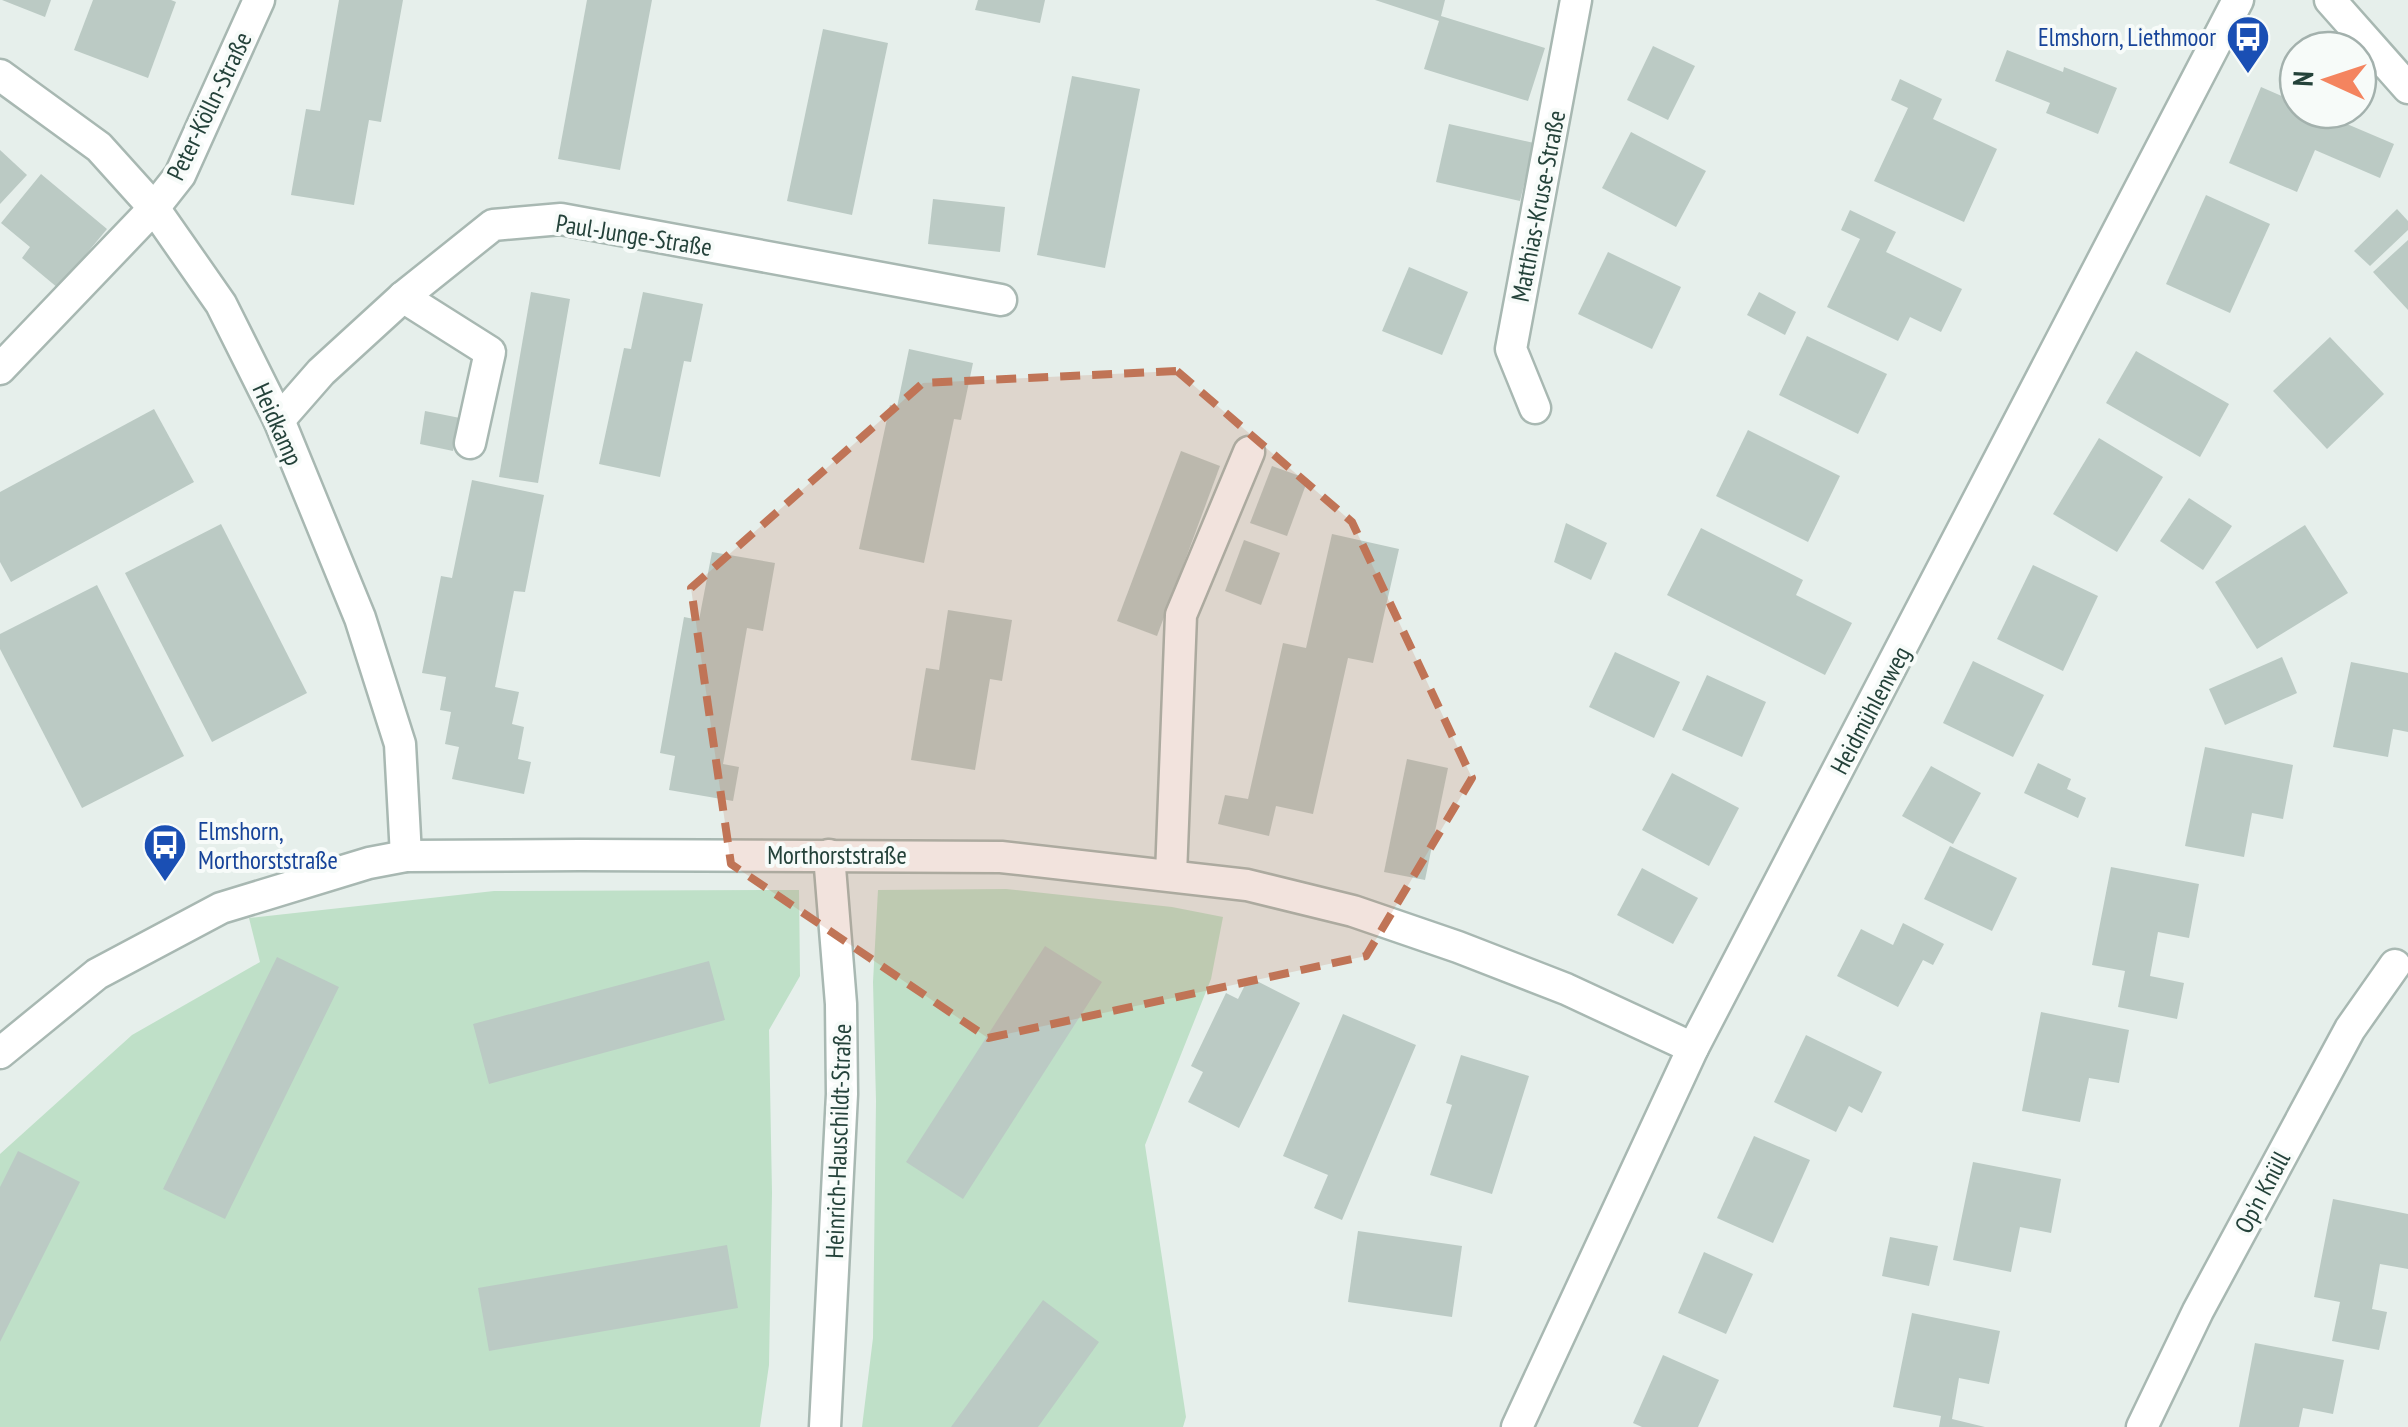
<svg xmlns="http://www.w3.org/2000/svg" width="2408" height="1427" font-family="'PT Sans Narrow',sans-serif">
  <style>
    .green { fill: #bfe0c8 }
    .building { fill: #bbcac4 }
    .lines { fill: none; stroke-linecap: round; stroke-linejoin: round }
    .minor-casing { stroke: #a8b8b2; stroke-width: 35 }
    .minor { stroke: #fff; stroke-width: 30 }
    .marked { fill: #c07456; fill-opacity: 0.2; stroke: #c07456; stroke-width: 8; stroke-dasharray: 20 12; stroke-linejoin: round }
    .labels { text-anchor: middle; stroke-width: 8; stroke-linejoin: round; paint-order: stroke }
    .transit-label { font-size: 25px; fill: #164399; stroke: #f7fbf9; text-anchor: end }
    .street-label { font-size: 25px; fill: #24423a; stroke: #f7fbf9 }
  </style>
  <rect width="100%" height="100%" fill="#e6efeb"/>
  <g class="green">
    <polygon points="1006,889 1172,907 1223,917 1211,979 1145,1145 1186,1417 1183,1427 862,1427 873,1338 876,1101 873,982 878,890"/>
    <polygon points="799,890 800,976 769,1030 772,1193 769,1365 760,1427 0,1427 0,1154 132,1035 260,962 249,918 494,891"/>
  </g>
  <g class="building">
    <polygon points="2,0 51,0 45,17"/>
    <polygon points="93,0 171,0 176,2 148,78 74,50"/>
    <polygon points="339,0 403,0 381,122 369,120 354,205 291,195 306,109 320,111"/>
    <polygon points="587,0 652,0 620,170 558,159"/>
    <polygon points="978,0 1045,0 1040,23 975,10"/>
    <polygon points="1375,0 1445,0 1441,16 1545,48 1528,101 1424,69 1439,21"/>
    <polygon points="823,29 888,43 852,215 787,201"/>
    <polygon points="1653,46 1695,66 1668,120 1627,100"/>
    <polygon points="2007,50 2063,72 2064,67 2117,88 2098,134 2046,113 2050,103 1995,81"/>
    <polygon points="1072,76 1140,89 1105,268 1037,255"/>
    <polygon points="1900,79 1942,99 1933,119 1997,149 1964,222 1874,181 1908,108 1891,100"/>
    <polygon points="2261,87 2298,103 2298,110 2314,110 2394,144 2380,178 2315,150 2297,192 2229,163"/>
    <polygon points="1449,124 1534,143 1520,201 1436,182"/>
    <polygon points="1631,132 1706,171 1676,227 1602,188"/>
    <polygon points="0,150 27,175 0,204"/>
    <polygon points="41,174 107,229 58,288 22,258 30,247 1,223"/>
    <polygon points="2206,195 2270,224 2230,313 2166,284"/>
    <polygon points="933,199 1005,207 1000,252 928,244"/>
    <polygon points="2397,209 2408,221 2408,230 2370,266 2354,251"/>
    <polygon points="1850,210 1896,232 1886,252 1962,289 1941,332 1910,317 1898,341 1827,307 1860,239 1841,230"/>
    <polygon points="2408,240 2408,310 2373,272"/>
    <polygon points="1608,252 1681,287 1652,349 1578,314"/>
    <polygon points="1409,267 1468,292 1442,355 1382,331"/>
    <polygon points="531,292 570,299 538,483 499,477"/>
    <polygon points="643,292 703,304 691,362 684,361 660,477 599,464 624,348 631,349"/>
    <polygon points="1759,292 1796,312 1785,335 1747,315"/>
    <polygon points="1807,336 1887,374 1858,434 1779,395"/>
    <polygon points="2330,337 2384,394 2327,449 2273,391"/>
    <polygon points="909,349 973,363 961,420 954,419 924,563 859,549 890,405 897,407"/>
    <polygon points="2136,351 2229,404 2200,457 2106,403"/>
    <polygon points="154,409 194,482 11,582 0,562 0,492"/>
    <polygon points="425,411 460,418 453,451 420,444"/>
    <polygon points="1748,430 1840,476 1808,542 1716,496"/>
    <polygon points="2099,438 2163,477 2117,552 2053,514"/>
    <polygon points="1181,451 1220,466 1157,636 1117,621"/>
    <polygon points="1272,466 1308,479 1287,536 1250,523"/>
    <polygon points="472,480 544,495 525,592 514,591 495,687 519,692 512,724 524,727 518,759 531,762 524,794 452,779 459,747 445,744 451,712 440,710 446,677 422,673 441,576 452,578"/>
    <polygon points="2189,498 2232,526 2203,570 2160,541"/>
    <polygon points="1566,523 1607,543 1591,580 1554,562"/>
    <polygon points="221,524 307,693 212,742 125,573"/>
    <polygon points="2305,525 2348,593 2257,649 2215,582"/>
    <polygon points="1701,528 1803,580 1796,595 1852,623 1825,675 1667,595"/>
    <polygon points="1332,534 1399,549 1373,663 1348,658 1313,814 1276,806 1269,836 1218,824 1225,795 1248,799 1283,643 1306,648"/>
    <polygon points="1244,540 1280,553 1261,605 1225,591"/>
    <polygon points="712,552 775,563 763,631 747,628 723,764 739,767 733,801 669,790 675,756 660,753 684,617 699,620"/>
    <polygon points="2033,565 2098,596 2063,671 1997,639"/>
    <polygon points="97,585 184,756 82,808 0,649 0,634"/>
    <polygon points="948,610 1012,620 1002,681 990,679 975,770 911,760 926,668 939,670"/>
    <polygon points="1615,652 1680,682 1654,738 1589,707"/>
    <polygon points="2282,657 2297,693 2225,725 2209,689"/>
    <polygon points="1973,661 2044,695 2013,757 1943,723"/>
    <polygon points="2351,662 2408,673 2408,732 2393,729 2388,757 2333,747"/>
    <polygon points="1707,675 1766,702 1742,757 1682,730"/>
    <polygon points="2205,747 2293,765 2283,819 2252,813 2244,857 2185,846"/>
    <polygon points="1407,759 1448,768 1425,880 1384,872"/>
    <polygon points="2038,763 2071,779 2067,789 2086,798 2078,818 2024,793"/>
    <polygon points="1931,766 1981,793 1953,844 1902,816"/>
    <polygon points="1672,773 1739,808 1709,866 1642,830"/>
    <polygon points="1950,846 2017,878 1992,931 1924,899"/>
    <polygon points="2111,867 2199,884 2189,938 2158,932 2150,976 2184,983 2177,1019 2118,1007 2125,971 2092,965"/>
    <polygon points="1642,868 1698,898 1673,944 1617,915"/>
    <polygon points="1903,923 1944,944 1933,965 1923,960 1898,1007 1837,976 1861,929 1893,945"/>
    <polygon points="1045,946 1102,982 963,1199 906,1162"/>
    <polygon points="277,957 339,987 225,1219 163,1189"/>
    <polygon points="709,961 725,1020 489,1084 473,1024"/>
    <polygon points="1249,977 1300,1003 1239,1128 1188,1102 1203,1072 1191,1066 1226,993 1238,999"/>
    <polygon points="2041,1012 2129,1030 2119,1083 2089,1078 2080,1122 2022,1111"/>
    <polygon points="1343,1014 1416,1045 1342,1220 1314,1208 1328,1175 1283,1156"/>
    <polygon points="1806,1035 1882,1072 1862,1113 1849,1106 1836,1132 1774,1102"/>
    <polygon points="1461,1055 1529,1076 1492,1194 1430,1175 1452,1105 1446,1103"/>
    <polygon points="1754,1136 1810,1160 1773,1243 1717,1218"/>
    <polygon points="18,1151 80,1182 0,1342 0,1187"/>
    <polygon points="1973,1162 2061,1179 2051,1233 2020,1227 2011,1272 1953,1260"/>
    <polygon points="2333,1199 2408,1214 2408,1269 2380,1264 2372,1309 2387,1312 2379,1350 2332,1341 2340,1302 2314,1297"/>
    <polygon points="1358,1231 1462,1246 1452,1317 1348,1302"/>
    <polygon points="1890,1237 1938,1246 1929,1286 1882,1276"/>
    <polygon points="727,1245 738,1308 489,1351 478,1288"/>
    <polygon points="1704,1252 1753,1274 1726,1334 1678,1313"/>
    <polygon points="1043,1300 1099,1342 1038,1427 951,1427"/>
    <polygon points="1912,1313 2000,1331 1989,1384 1959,1378 1952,1419 1985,1427 1939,1427 1941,1416 1893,1407"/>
    <polygon points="2255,1343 2344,1360 2333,1414 2303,1408 2299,1427 2239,1427"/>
    <polygon points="1663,1355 1719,1380 1698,1427 1642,1427 1633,1423"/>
  </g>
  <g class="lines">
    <g class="minor-casing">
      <g id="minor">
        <polyline points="2330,0 2408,88"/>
        <polyline points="0,75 99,147 154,208 221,304 279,420 360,618 400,744 406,856"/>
        <polyline points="403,297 490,352 470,443"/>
        <polyline points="0,369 154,208 180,175 259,0"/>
        <polyline points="1535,408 1511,349 1576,0"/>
        <polyline points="279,420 321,372 403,297 493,225 561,219 1001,300"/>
        <polyline points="1171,875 1181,615 1249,452"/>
        <polyline points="0,1053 97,974 221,908 369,863 406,856 580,855 1001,857 1247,885 1353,911 1458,947 1566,989 1693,1048"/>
        <polyline points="825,1427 842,1094 841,1004 829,855"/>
        <polyline points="1517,1427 1693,1048 2238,0"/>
        <polyline points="2142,1427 2198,1311 2350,1029 2395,965"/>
      </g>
    </g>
    <use href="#minor" class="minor"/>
  </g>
  <path class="marked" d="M1177,371L1352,522L1472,778L1366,956L988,1038L731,864L691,588L923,383Z"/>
  <defs>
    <g id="bus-pin" transform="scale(2.25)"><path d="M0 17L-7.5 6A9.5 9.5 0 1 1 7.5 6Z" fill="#1a4fb4" stroke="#f7fbf9"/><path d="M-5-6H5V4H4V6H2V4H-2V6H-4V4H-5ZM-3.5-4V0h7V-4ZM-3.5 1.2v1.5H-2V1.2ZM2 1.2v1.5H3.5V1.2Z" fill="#fff"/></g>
  </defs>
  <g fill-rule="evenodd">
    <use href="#bus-pin" x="2248" y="37"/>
    <use href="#bus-pin" x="165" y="845"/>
  </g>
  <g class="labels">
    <g class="transit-label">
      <text x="2216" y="46">Elmshorn, Liethmoor</text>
      <text x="198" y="840" text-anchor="start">Elmshorn,<tspan x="198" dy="29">Morthorststraße</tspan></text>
    </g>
    <g class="street-label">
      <text transform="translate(209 106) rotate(-64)" y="9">Peter-Kölln-Straße</text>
      <text transform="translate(1538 206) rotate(-79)" y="9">Matthias-Kruse-Straße</text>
      <text transform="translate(634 235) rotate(9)" y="9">Paul-Junge-Straße</text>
      <text transform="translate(278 424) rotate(66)" y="9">Heidkamp</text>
      <text transform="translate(1870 710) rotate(-62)" y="9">Heidmühlenweg</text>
      <text x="837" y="864">Morthorststraße</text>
      <text transform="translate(838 1141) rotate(-88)" y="9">Heinrich-Hauschildt-Straße</text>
      <text transform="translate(2262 1192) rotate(-62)" y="9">Op'n Knüll</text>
    </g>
  </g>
  <g transform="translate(2328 80) rotate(273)"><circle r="48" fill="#f7fbf9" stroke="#a3b1ad" stroke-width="2.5"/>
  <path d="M0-8L18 38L0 25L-18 38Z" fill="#f4845f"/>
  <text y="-15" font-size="28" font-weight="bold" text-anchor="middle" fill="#24423a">N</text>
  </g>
</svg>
